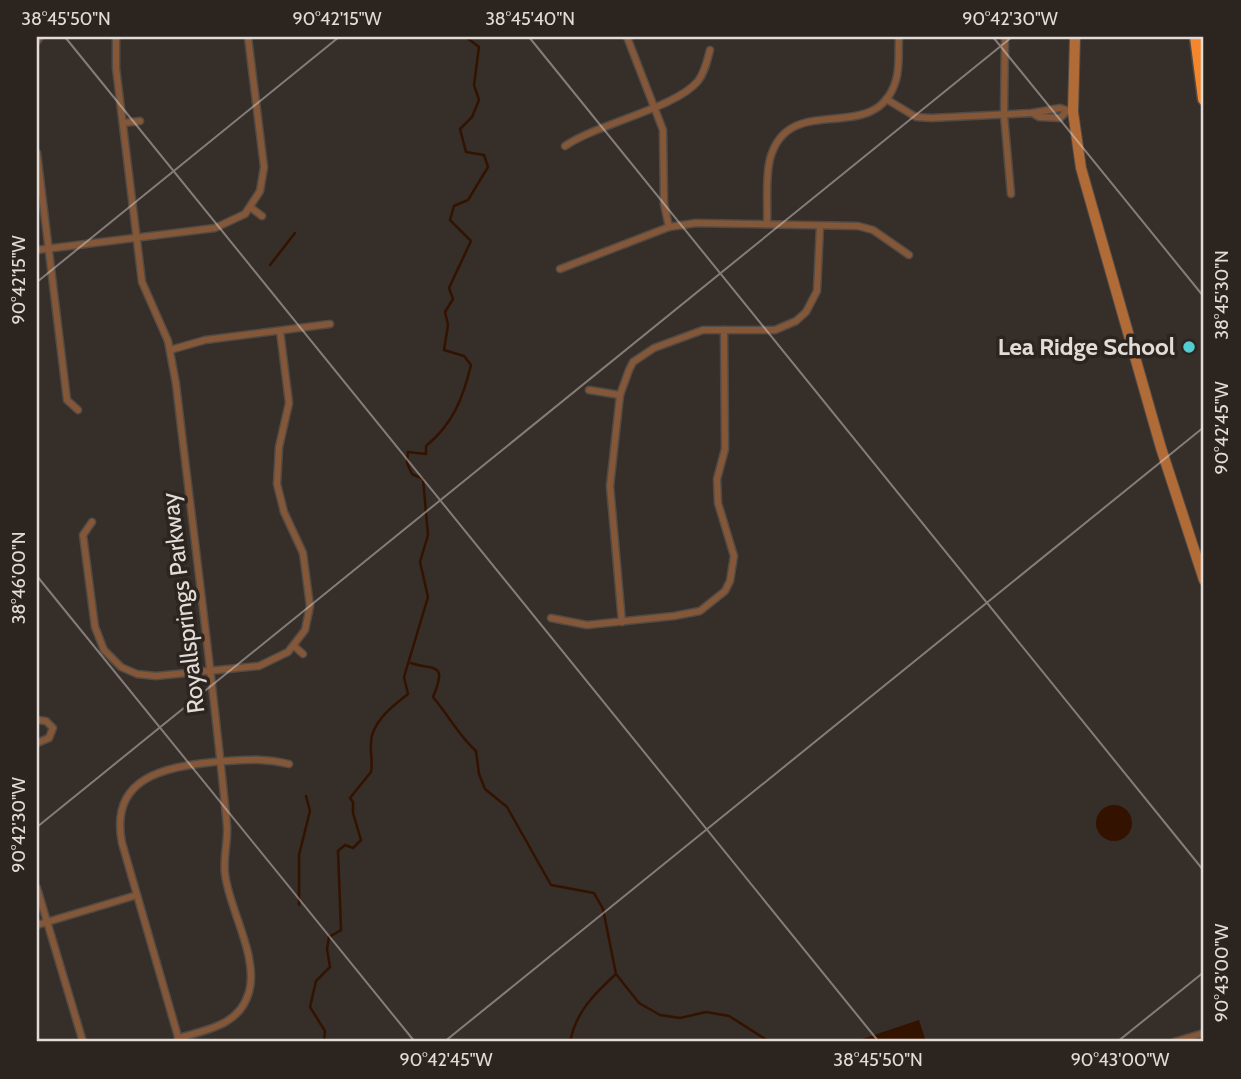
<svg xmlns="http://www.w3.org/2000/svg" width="1241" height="1079" font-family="Cabin,sans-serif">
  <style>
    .water { fill: #331300 }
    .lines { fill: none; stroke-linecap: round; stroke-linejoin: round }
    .stream { stroke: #331300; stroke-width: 2.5 }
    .minor-casing { stroke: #524a45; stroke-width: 9 }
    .secondary-casing { stroke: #524a45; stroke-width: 12 }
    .motorway-casing { stroke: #524a45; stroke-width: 15 }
    .minor { stroke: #835738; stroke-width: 6 }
    .secondary { stroke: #b16b37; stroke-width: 10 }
    .motorway { stroke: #f4862c; stroke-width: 12 }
    .ticks { fill: none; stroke: #e2dcd9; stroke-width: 2; stroke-opacity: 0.45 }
    .poi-dot { fill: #52ccd0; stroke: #2c241f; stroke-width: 2.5 }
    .labels { text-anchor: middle; stroke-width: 7; stroke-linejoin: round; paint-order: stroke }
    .poi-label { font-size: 24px; font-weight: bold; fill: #e2dcd9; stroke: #2c241f; text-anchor: end }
    .street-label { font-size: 24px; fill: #e2dcd9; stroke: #2c241f }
    .neatline { fill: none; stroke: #e2dcd9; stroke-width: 2.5 }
    .ticks-label { font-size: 18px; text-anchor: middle; fill: #e2dcd9 }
  </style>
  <rect width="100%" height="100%" fill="#362e29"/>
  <g class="water">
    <circle cx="1114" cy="823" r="18"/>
    <polygon points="919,1020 926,1042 865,1042 862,1039"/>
  </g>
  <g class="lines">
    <g class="stream">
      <polyline points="270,265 295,233"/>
      <path d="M411,663C434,671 448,661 433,697C449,716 459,736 476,751L479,774L485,789L507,807L551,885L594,893L603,909L616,974L639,1003L660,1015L680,1018L706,1012L729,1016L770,1042"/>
      <polyline points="299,905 299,855 310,811 306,796"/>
      <path d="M324,1042L325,1031L310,1007L316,981L330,967L327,949L329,937L341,930L338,851L345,845L353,848L361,840L353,813V802L350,798L371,772C373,761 370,753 371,743C371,722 394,705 408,694L404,677L428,597L420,562L428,535L423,479L412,474L407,463L408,452L426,454V446C453,424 463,398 471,365L464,356L444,350L448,325L445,312L453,299L449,288L471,241L450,220L454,206L468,200L488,167L484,155L466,152L460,129L472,117L479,100L474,85L479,47L466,37"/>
      <path d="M570,1042C576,1012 593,995 616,974"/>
    </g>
    <g class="minor-casing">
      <g id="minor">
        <path d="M116,37V68L142,282L168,341L176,384C193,531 213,679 227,826C228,842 223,858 225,874C229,909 259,957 249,992C240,1025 207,1030 178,1038"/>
        <polyline points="627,37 663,130 664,204 669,227"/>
        <polyline points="1005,37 1004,115 1011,194"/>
        <polyline points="37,41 40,37"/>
        <polyline points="886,99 916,117 931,118 1032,113 1060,108 1073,112"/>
        <polyline points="1032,113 1039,117 1060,118 1066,112"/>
        <polyline points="123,123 140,121"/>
        <path d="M565,146C599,123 676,108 698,81C705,72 707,61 710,50"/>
        <polyline points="37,153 67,400 78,410"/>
        <polyline points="250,207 262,216"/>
        <path d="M767,224C768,203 765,179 770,159C789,88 876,149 896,80C900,67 898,51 899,37"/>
        <polyline points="37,250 215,228 245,214 260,191 264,167 248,37"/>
        <polyline points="560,269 669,227 696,223 858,226 873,230 909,255"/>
        <polyline points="170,350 205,340 330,324"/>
        <polyline points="589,390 620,395"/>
        <polyline points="92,522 83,535 95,627 104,650 121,667 137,674 156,676 259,666 288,652 305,630 310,606 303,553 284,512 277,484 279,447 289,403 280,331"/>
        <polyline points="551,618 587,625 674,616 700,611 725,591 730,581 734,556 718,503 717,479 725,449 724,330"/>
        <polyline points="622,622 610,486 620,395 629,370 633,362 654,348 703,330 775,330 796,321 806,312 817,291 820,226"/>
        <polyline points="294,646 303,654"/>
        <polyline points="37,720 46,721 53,728 49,738 37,743"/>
        <polyline points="37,888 83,1042"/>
        <polyline points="37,925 137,895"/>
        <path d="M179,1040L122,843C109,777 165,767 214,762C243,760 261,757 289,764"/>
        <polyline points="1174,1042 1204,1033"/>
      </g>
    </g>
    <g class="secondary-casing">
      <polyline id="secondary" points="1075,37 1073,112 1081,168 1161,448 1204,580"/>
    </g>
    <g class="motorway-casing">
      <polyline id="motorway" points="1196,37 1204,99"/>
    </g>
    <use href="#minor" class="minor"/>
    <use href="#secondary" class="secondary"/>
    <use href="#motorway" class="motorway"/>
  </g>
  <path class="ticks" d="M65,37L879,1042M529,37L1204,871M993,37L1204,297M37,282L339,37M37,576L415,1042M37,827L1012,37M444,1042L1204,427M1117,1042L1204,972"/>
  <circle class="poi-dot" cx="1189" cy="347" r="7"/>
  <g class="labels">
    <g class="poi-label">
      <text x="1175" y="355">Lea Ridge School</text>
    </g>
    <g class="street-label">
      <text transform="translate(183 603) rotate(-97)" y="8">Royallsprings Parkway</text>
    </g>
  </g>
  <rect width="1241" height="1079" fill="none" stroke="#2c241f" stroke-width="77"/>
  <rect x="38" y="38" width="1164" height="1002" class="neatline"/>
  <g class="ticks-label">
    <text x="66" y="25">38°45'50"N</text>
    <text x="337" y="25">90°42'15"W</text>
    <text x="530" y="25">38°45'40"N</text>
    <text x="1010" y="25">90°42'30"W</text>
    <text transform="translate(19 280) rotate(-90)" y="6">90°42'15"W</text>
    <text transform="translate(1222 295) rotate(-90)" y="6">38°45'30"N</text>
    <text transform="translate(1222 428) rotate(-90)" y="6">90°42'45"W</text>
    <text transform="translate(19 578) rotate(-90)" y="6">38°46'00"N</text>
    <text transform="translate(19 825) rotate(-90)" y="6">90°42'30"W</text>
    <text transform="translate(1222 973) rotate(-90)" y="6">90°43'00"W</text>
    <text x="446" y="1066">90°42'45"W</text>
    <text x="878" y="1066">38°45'50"N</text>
    <text x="1120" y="1066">90°43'00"W</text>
  </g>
</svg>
